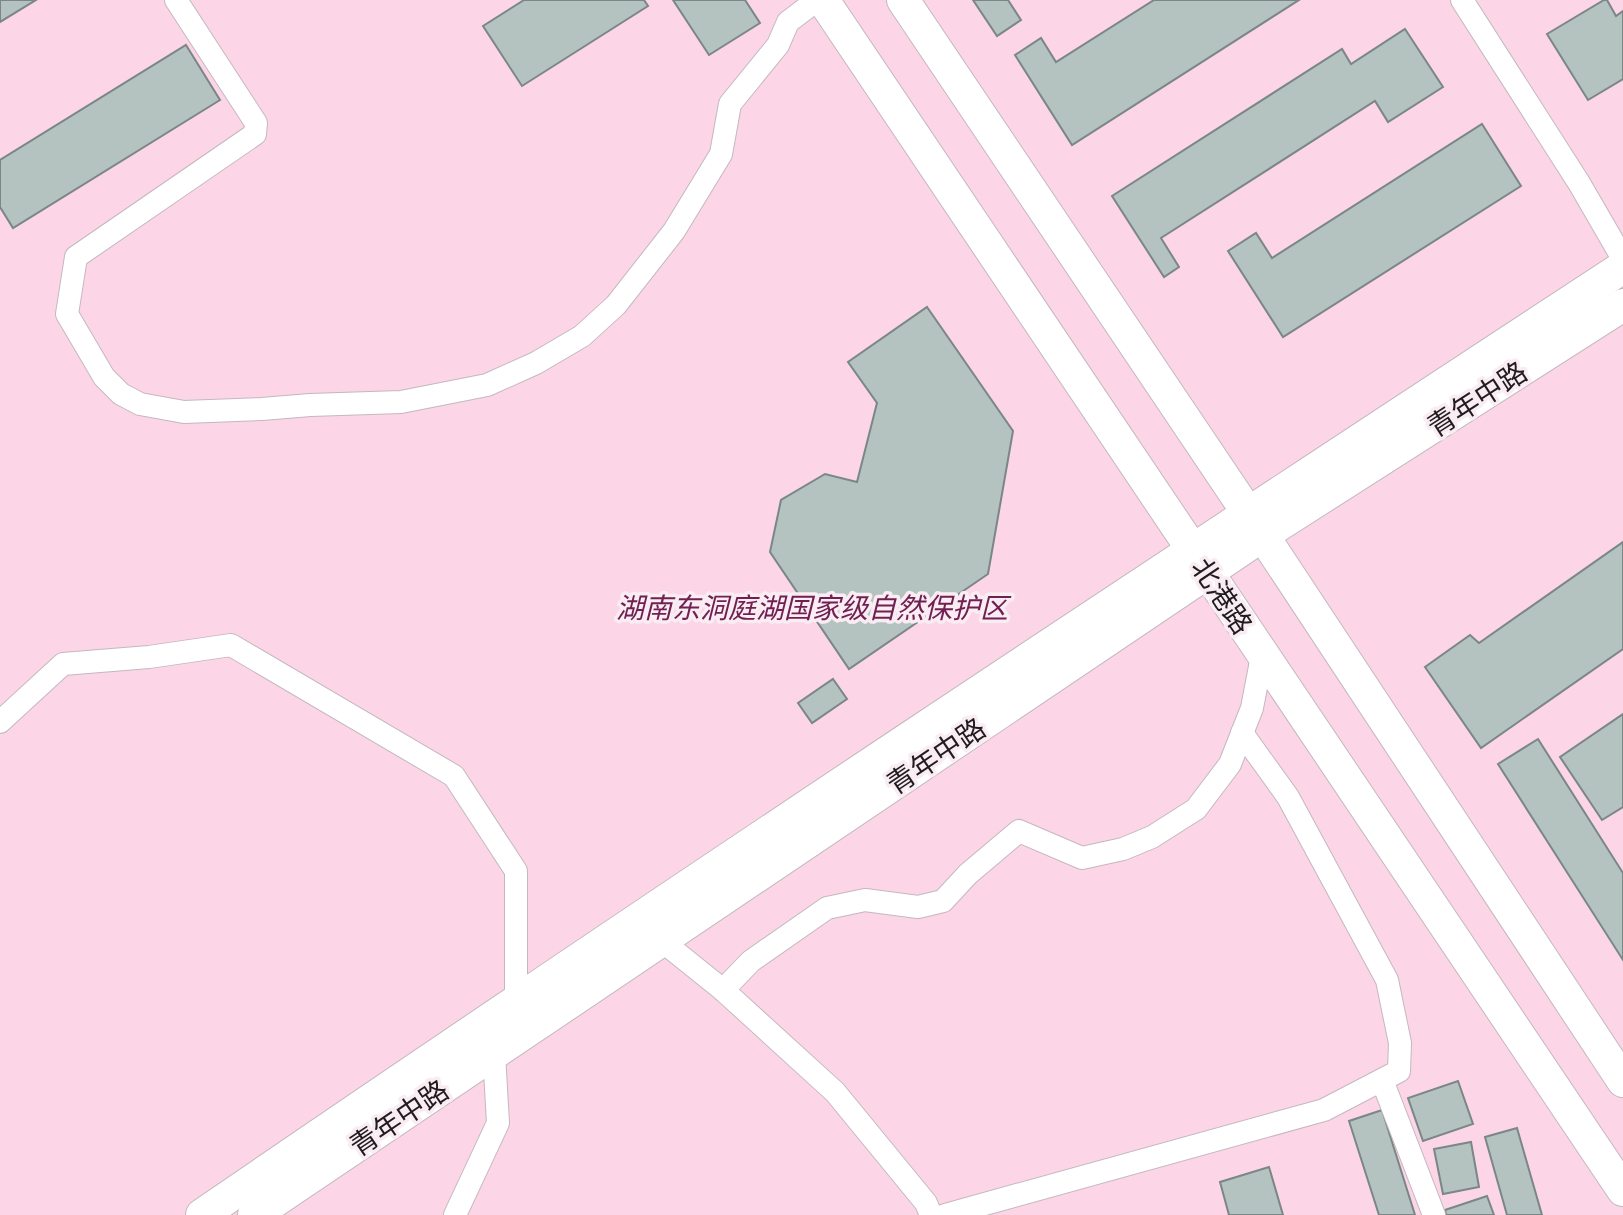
<svg xmlns="http://www.w3.org/2000/svg" width="1623" height="1215" font-family="'Crimson Pro','Noto Sans SC',serif">
  <style>
    .green { fill: #fcd5e7 }
    .building { fill: #b4c2c0; stroke: #7a8786; stroke-width: 2 }
    .lines { fill: none; stroke-linecap: round; stroke-linejoin: round }
    .minor-casing { stroke: #c4b8be; stroke-width: 24 }
    .secondary-casing { stroke: #c4b8be; stroke-width: 34 }
    .minor { stroke: #fff; stroke-width: 22 }
    .secondary { stroke: #fff; stroke-width: 32 }
    .labels { text-anchor: middle; stroke-width: 7; stroke-linejoin: round; paint-order: stroke }
    .street-label { font-size: 28px; fill: #201c1e; stroke: #f9edf3 }
    .park-label { font-size: 28px; font-style: italic; fill: #712051; stroke: #f9edf3 }
  </style>
  <rect width="100%" height="100%" fill="#f9edf3"/>
  <rect class="green" x="0" y="0" width="1623" height="1215"/>
  <g class="building">
    <polygon points="0,0 36,0 0,22"/>
    <polygon points="524,0 644,0 648,6 522,86 483,26"/>
    <polygon points="673,0 745,0 760,23 709,55"/>
    <polygon points="973,0 1008,0 1021,20 997,36"/>
    <polygon points="1154,0 1299,0 1072,145 1015,55 1041,38 1056,62"/>
    <polygon points="1604,0 1607,0 1616,16 1623,11 1623,79 1588,100 1547,34"/>
    <polygon points="1405,29 1443,87 1388,122 1375,101 1161,238 1179,267 1164,277 1112,196 1342,49 1351,64"/>
    <polygon points="186,45 220,100 13,228 0,207 0,160"/>
    <polygon points="1482,124 1521,186 1283,337 1228,251 1256,233 1272,258"/>
    <polygon points="927,307 1013,431 988,574 849,669 770,552 781,500 825,474 857,482 877,403 848,362"/>
    <polygon points="1623,542 1623,649 1481,748 1425,667 1470,635 1479,643"/>
    <polygon points="833,679 847,699 812,723 798,703"/>
    <polygon points="1623,714 1623,807 1602,820 1560,757"/>
    <polygon points="1538,739 1623,873 1623,960 1498,764"/>
    <polygon points="1458,1081 1473,1124 1423,1141 1408,1098"/>
    <polygon points="1382,1110 1415,1215 1379,1215 1349,1121"/>
    <polygon points="1517,1128 1542,1215 1507,1215 1485,1137"/>
    <polygon points="1471,1142 1479,1187 1443,1194 1434,1149"/>
    <polygon points="1269,1167 1283,1215 1229,1215 1220,1182"/>
    <polygon points="1487,1196 1494,1215 1446,1215 1445,1210"/>
  </g>
  <g class="lines">
    <g class="minor-casing">
      <g id="minor">
        <polyline points="176,0 256,123 255,134 76,257 67,314 104,377 121,394 140,404 184,412 262,409 310,405 401,402 487,385 536,363 582,336 616,305 674,231 721,154 730,104 778,45 788,22 817,0"/>
        <polyline points="1462,0 1579,183 1623,259"/>
        <polyline points="0,722 63,664 149,657 231,645 454,776 516,871 516,1000"/>
        <polyline points="662,941 723,990 835,1092 926,1203 931,1215"/>
        <polyline points="723,990 751,961 827,908 865,900 918,907 943,901 968,874 1019,831 1082,858 1123,849 1152,837 1196,809 1230,764 1252,708 1262,656"/>
        <polyline points="1382,1080 1434,1215"/>
        <polyline points="455,1215 498,1123 494,1054"/>
        <polyline points="945,1215 1324,1110 1399,1071 1400,1043 1387,980 1288,797 1242,733"/>
      </g>
    </g>
    <g class="secondary-casing">
      <g id="secondary">
        <polyline points="823,0 1623,1190"/>
        <polyline points="903,0 1248,513 1623,1081"/>
        <path d="M202,1215C672,893 1147,579 1623,267"/>
        <polyline points="254,1215 1263,535 1623,305"/>
      </g>
    </g>
    <use href="#minor" class="minor"/>
    <use href="#secondary" class="secondary"/>
  </g>
  <g class="labels">
    <g class="street-label">
      <text transform="translate(1477 399) rotate(-33)" y="10">青年中路</text>
      <text transform="translate(1222 596) rotate(56)" y="10">北港路</text>
      <text transform="translate(936 756) rotate(-34)" y="10">青年中路</text>
      <text transform="translate(399 1118) rotate(-34)" y="10">青年中路</text>
    </g>
    <g class="park-label">
      <text x="812" y="618">湖南东洞庭湖国家级自然保护区</text>
    </g>
  </g>
</svg>
